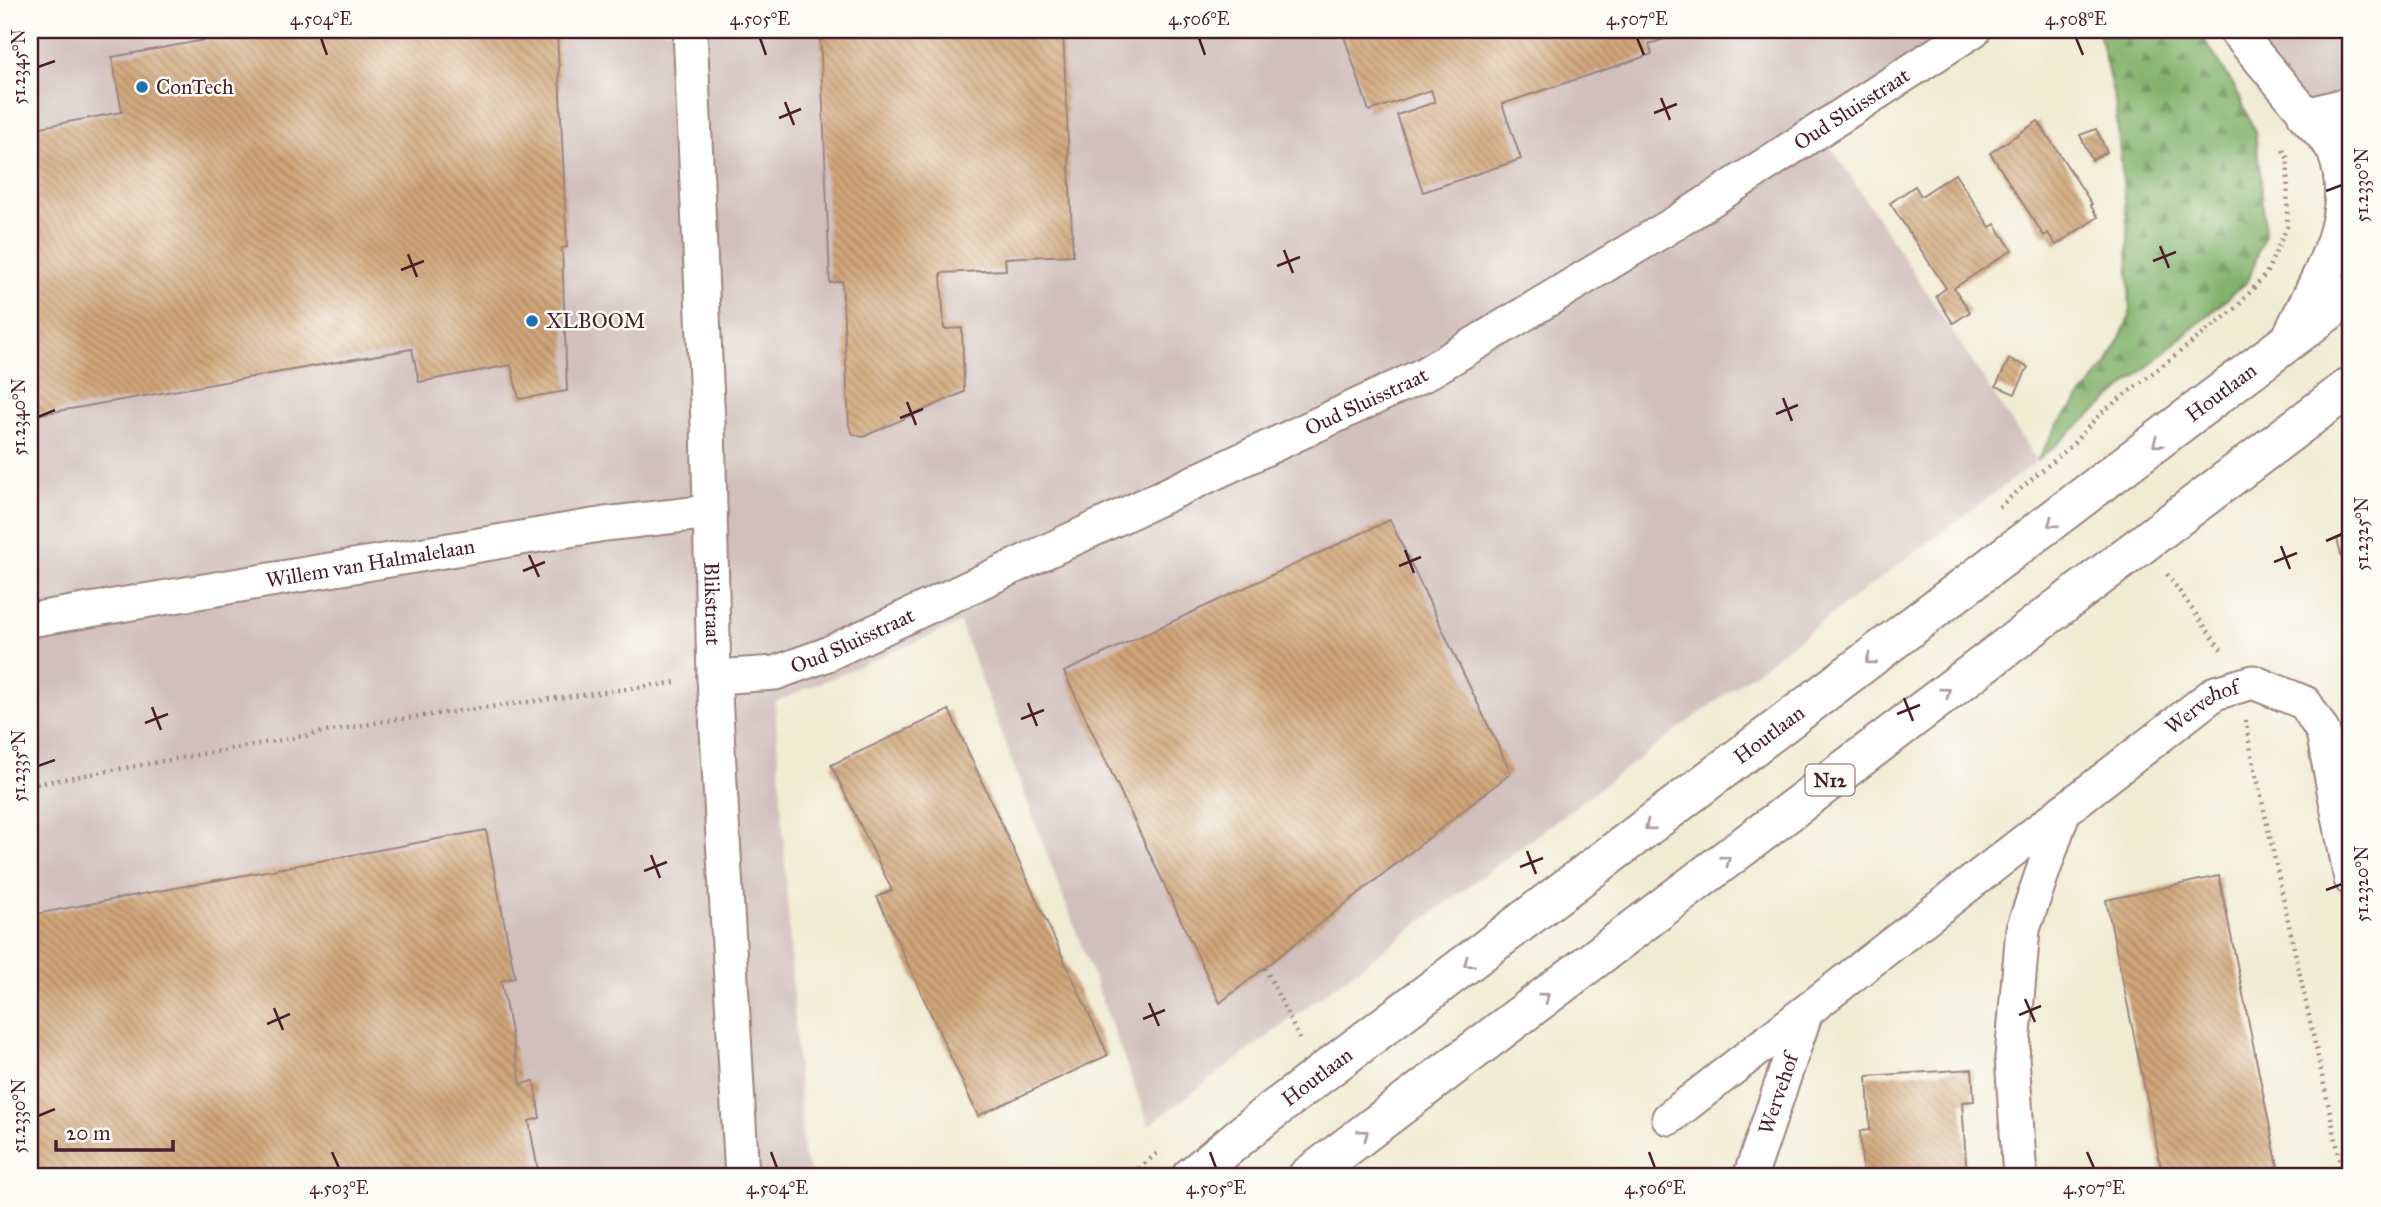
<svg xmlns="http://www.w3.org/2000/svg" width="2381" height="1207" font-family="'IM FELL Great Primer',serif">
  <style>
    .industrial { fill: #d1bfbd }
    .forest { fill: url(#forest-firs); stroke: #66684c; stroke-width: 2 }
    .building { fill: url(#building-back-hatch) }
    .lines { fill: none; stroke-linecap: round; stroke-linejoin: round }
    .minor-casing { stroke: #9d857f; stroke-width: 37 }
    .primary-casing { stroke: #9d857f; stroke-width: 42 }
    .path { stroke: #9d857f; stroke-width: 4.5; stroke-dasharray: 2 5; stroke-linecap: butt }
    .minor { stroke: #fff; stroke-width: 33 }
    .primary { stroke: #fff; stroke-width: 38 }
    .oneway { stroke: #ae9aa0 }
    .ticks { fill: none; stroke: #4a1f2b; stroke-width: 2.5 }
    .poi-dot { fill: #1f6fb2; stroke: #fdfcf7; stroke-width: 2.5 }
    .labels { text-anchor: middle; stroke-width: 5; stroke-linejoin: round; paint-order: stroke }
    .shield { fill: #fdfcf7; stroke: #806168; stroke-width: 2 }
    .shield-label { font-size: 19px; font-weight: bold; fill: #4a1f2b }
    .poi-label { font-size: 21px; fill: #4a1f2b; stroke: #fdfcf7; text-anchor: start }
    .street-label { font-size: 21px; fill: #4a1f2b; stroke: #fdfcf7 }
    .neatline { fill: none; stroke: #4a1f2b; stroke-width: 2.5 }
    .ticks-label { font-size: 18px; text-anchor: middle; fill: #4a1f2b }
  </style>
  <defs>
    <pattern id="forest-firs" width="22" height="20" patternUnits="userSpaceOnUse" patternTransform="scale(1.75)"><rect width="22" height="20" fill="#82b26c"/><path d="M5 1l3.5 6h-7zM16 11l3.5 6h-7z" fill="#6c9059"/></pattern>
    <pattern id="building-back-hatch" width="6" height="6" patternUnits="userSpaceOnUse" patternTransform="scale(1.75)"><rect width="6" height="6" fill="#cfa578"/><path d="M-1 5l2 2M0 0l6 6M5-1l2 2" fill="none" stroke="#aa8663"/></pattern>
  </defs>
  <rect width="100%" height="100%" fill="#fdfcf7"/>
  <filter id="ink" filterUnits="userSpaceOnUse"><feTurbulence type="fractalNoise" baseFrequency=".0143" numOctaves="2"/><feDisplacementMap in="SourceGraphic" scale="14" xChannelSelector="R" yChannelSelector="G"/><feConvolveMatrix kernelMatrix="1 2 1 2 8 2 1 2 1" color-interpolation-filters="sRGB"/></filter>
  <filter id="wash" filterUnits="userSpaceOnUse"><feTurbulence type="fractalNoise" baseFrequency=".00686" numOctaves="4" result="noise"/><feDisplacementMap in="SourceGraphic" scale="28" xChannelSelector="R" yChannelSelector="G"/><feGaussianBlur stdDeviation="1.57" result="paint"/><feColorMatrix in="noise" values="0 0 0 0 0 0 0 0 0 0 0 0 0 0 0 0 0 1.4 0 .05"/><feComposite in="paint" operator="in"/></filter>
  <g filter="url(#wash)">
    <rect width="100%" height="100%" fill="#f0ebd3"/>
    <g class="industrial">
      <polygon points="30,30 1974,30 1820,130 2037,461 1149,1125 960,623 775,702 803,1155 813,1177 30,1177"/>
      <polygon points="2235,30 2351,30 2351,107 2307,115"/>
    </g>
    <polygon class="forest" points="2098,30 2198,30 2236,89 2255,132 2261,178 2265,234 2248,281 2037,461 2058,424 2107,365 2130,316 2128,233 2115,101"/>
    <g id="blocks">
      <g class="building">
        <polygon points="214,30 557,30 567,247 562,248 567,391 519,399 511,365 419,382 412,349 30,416 30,129 122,112 112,57 216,38"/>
        <polygon points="820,30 1063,30 1073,255 1005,258 1006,270 941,273 944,329 962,328 964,392 863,437 853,434 849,426 842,281 830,283"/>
        <polygon points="1342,30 1691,30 1649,44 1652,54 1502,104 1521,159 1423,192 1397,115 1435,102 1431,90 1369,111"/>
        <polygon points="2038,121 2092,204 2090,205 2098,217 2056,245 2048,233 2044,236 1990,153"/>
        <polygon points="2096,129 2107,152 2092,160 2080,135"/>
        <polygon points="1955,174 1990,227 1995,224 2012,250 1954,288 1970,312 1953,323 1936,296 1946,288 1890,203 1915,186 1921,196"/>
        <polygon points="2009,359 2028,367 2015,394 1996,386"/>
        <polygon points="1390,520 1511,773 1220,1003 1064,672"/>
        <polygon points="2351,535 2351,567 2345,569 2337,539"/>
        <polygon points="949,710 1108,1055 978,1116 877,897 892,890 831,765"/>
        <polygon points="486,830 515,977 501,981 521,1084 534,1081 540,1118 529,1121 539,1177 30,1177 30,915"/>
        <polygon points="2219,876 2280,1177 2163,1177 2106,900"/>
        <polygon points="1972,1069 1974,1101 1962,1102 1967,1177 1863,1177 1860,1131 1870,1130 1867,1076"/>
      </g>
    </g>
  </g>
  <g filter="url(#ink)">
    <use href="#blocks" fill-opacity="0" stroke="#9d857f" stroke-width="2"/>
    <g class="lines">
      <g class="minor-casing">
        <g id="minor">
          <path id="s1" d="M690,30L708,424L714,677L742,1177"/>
          <polyline points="2235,30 2307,115 2341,106 2351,107"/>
          <path id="s2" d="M30,620L605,524L710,512"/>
          <path id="s3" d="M714,677L775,673L825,655L1423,375L1677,222L1974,30"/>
          <path id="s4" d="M1669,1118L2215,693L2253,682L2305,703L2323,732L2351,879"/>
          <path id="s5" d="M1750,1177L1806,1012"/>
          <polyline points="2020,1177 2012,1057 2023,929 2064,810"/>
        </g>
      </g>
      <g class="primary-casing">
        <g id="primary">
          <path d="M2293,334C2320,278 2361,216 2337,152C2332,139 2317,126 2307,115"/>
          <path id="s6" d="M1191,1177L1264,1117L2351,294"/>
          <polyline points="1307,1177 2351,386"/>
        </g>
      </g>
      <g class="path">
        <polyline points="1999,507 2070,447 2100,414 2235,309 2266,274 2287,227 2288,159 2281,147"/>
        <polyline points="2167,574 2223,652"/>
        <polyline points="2246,720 2247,732 2344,1177"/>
        <polyline points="30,785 392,720 679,682"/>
        <polyline points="1265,968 1300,1040"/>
        <polyline points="1128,1177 1160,1151"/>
      </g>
      <use href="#minor" class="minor"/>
      <use href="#primary" class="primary"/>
    </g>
    <defs><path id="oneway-chevron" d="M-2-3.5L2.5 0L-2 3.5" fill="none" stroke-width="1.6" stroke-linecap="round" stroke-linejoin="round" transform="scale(1.75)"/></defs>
    <g class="oneway">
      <use href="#oneway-chevron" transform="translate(2157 443) rotate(143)"/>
      <use href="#oneway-chevron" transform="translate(2052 523) rotate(143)"/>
      <use href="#oneway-chevron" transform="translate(1870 660) rotate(143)"/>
      <use href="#oneway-chevron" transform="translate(1946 692) rotate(-37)"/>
      <use href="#oneway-chevron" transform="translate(1649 826) rotate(143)"/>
      <use href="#oneway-chevron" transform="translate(1726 860) rotate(-37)"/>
      <use href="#oneway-chevron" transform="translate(1468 963) rotate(143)"/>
      <use href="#oneway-chevron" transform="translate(1545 997) rotate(-37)"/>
      <use href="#oneway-chevron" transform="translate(1364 1134) rotate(-37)"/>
    </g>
  </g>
  <path class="ticks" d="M321,38L327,55M760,38L766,55M1199,38L1205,55M1637,38L1644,55M2076,38L2083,55M38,67L55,61M1661,98L1670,120M785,102L794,125M1654,113L1677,104M779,118L801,109M2326,191L2342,185M2160,246L2169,268M1284,250L1293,273M408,254L417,277M2153,261L2176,252M1277,266L1300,257M401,270L424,261M1783,398L1792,421M907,402L916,425M1776,414L1798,405M38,417L55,410M900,418L923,409M2326,541L2342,534M2281,546L2290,569M1405,550L1414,573M529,555L539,577M2274,562L2297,553M1399,566L1421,557M523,571L545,562M1904,698L1913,721M1028,703L1037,726M152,707L161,730M1897,714L1920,705M1021,719L1044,710M145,723L168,714M38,766L55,760M1527,851L1536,874M651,855L660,878M1520,867L1543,858M644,871L667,862M2326,890L2342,884M2025,999L2035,1022M1149,1003L1159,1026M274,1008L283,1030M2019,1015L2041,1006M1143,1019L1165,1010M267,1024L290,1014M38,1116L55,1109M332,1152L339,1168M771,1152L777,1168M1210,1152L1216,1168M1649,1152L1655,1168M2087,1152L2094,1168"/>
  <g class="poi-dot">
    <circle cx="142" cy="87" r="7"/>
    <circle cx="532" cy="321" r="7"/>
  </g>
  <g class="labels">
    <rect class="shield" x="1805.5" y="764.5" width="49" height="31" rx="5"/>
    <g class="shield-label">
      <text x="1830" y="787">N12</text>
    </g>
    <g class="poi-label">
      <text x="156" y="94">ConTech</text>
      <text x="546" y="328">XLBOOM</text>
    </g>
    <g class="street-label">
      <text dy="7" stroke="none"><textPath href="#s3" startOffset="1279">Oud Sluisstraat</textPath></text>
      <text dy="7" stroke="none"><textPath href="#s6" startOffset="1295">Houtlaan</textPath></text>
      <text dy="7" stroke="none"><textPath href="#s3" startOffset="712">Oud Sluisstraat</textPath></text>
      <text dy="7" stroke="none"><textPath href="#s2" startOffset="345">Willem van Halmalelaan</textPath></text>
      <text dy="7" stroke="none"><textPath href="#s1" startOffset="574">Blikstraat</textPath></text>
      <text dy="7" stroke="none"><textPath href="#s3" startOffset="145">Oud Sluisstraat</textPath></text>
      <text dy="7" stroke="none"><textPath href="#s4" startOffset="674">Wervehof</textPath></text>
      <text dy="7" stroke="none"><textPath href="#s6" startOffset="728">Houtlaan</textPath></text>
      <text dy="7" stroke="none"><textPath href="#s6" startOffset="161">Houtlaan</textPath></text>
      <text dy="7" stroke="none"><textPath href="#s5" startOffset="88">Wervehof</textPath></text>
    </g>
  </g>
  <rect width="2381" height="1207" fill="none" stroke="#fdfcf7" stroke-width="77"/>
  <path d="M56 1140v10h117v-10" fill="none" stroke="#4a1f2b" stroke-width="3.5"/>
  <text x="66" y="1140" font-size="21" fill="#4a1f2b" stroke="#fdfcf7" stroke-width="5" paint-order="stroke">20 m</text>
  <rect x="38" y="38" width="2304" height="1130" class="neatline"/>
  <g class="ticks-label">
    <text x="321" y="25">4.504°E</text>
    <text x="760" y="25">4.505°E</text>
    <text x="1199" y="25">4.506°E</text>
    <text x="1637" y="25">4.507°E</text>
    <text x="2076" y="25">4.508°E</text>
    <text transform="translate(19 67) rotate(-90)" y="6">51.2345°N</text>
    <text transform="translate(2362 185) rotate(-90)" y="6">51.2330°N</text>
    <text transform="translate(19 417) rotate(-90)" y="6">51.2340°N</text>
    <text transform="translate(2362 534) rotate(-90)" y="6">51.2325°N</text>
    <text transform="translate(19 766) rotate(-90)" y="6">51.2335°N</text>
    <text transform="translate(2362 884) rotate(-90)" y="6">51.2320°N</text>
    <text transform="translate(19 1116) rotate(-90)" y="6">51.2330°N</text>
    <text x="339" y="1194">4.503°E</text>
    <text x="777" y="1194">4.504°E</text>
    <text x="1216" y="1194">4.505°E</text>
    <text x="1655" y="1194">4.506°E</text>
    <text x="2094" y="1194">4.507°E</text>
  </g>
</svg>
